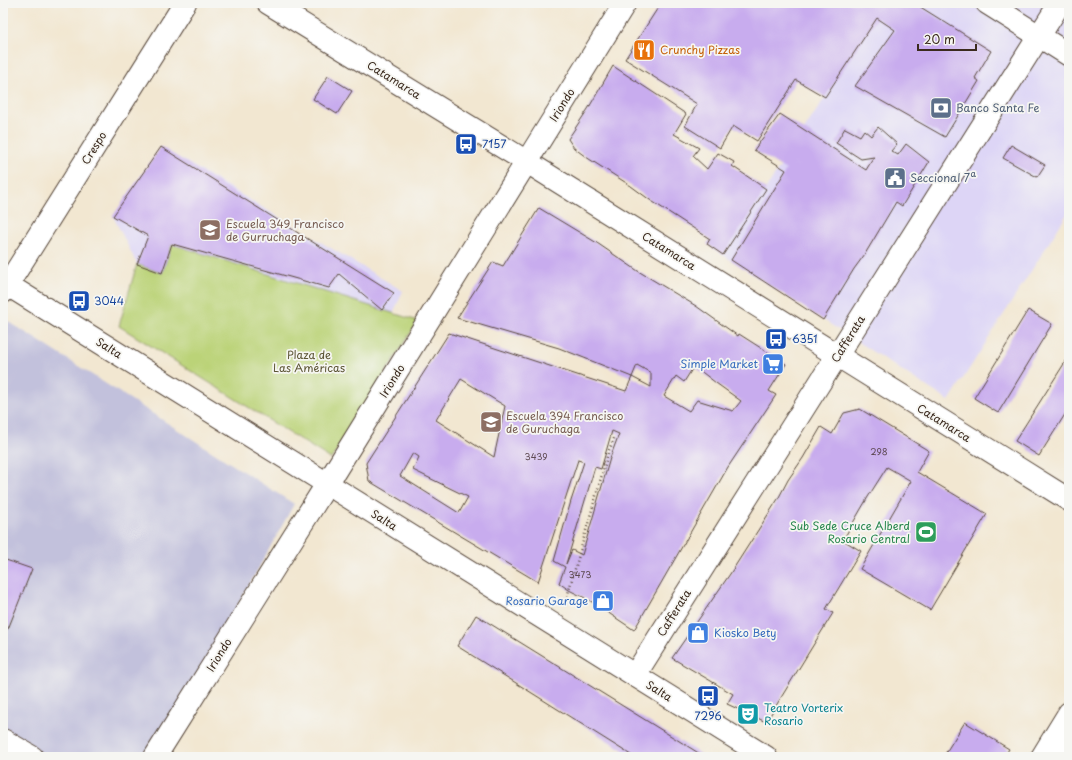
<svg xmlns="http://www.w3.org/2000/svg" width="1072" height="760" font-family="'Playpen Sans',sans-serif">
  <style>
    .built { fill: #ddd5f6 }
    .industrial { fill: #c2c1dc }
    .green { fill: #bbd378; stroke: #7b7e4b }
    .building { fill: #c8acee; fill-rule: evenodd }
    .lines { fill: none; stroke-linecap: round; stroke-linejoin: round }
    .minor-casing { stroke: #564639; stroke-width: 24 }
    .major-casing { stroke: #564639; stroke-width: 24 }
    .path { stroke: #564639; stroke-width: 2.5; stroke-dasharray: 1 3; stroke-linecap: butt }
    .minor { stroke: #fff; stroke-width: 22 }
    .major { stroke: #fff; stroke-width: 22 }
    .labels { text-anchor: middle; stroke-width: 3.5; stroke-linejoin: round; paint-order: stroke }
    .number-label { font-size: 9px; fill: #5e4a52 }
    .food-label { font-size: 11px; fill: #c56008; stroke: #f6f6f2; text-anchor: start }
    .street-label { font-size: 11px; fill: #3b2a1e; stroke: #f6f6f2 }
    .service-label { font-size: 11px; fill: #4e5e75; stroke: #f6f6f2; text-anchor: start }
    .transit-label { font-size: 11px; fill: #164399; stroke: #f6f6f2; text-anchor: start }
    .education-label { font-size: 11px; fill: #785e54; stroke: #f6f6f2; text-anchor: start }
    .park-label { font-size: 11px; fill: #5b5434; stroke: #f6f6f2 }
    .shop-label { font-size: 11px; fill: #366cbe; stroke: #f6f6f2; text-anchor: end }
    .leisure-label { font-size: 11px; fill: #27864d; stroke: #f6f6f2; text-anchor: end }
    .culture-label { font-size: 11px; fill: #0d838f; stroke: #f6f6f2; text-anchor: start }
  </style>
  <rect width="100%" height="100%" fill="#f6f6f2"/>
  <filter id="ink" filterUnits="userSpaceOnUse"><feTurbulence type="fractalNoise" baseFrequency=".025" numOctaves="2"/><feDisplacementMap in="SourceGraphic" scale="8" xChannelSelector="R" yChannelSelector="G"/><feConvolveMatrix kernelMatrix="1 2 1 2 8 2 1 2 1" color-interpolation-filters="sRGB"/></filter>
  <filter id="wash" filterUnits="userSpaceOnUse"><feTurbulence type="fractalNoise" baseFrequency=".012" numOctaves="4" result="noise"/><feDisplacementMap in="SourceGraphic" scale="16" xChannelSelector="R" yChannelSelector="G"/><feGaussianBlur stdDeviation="0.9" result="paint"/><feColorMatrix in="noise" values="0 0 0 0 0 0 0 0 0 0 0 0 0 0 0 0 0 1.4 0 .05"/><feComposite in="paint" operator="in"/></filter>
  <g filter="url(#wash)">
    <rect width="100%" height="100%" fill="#f2e7d1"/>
    <g class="built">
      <polygon points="886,3 1069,3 1069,211 949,401 723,255"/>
      <polygon points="161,147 403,291 393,314 172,244 162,273 137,264 113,216"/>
    </g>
    <polygon class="industrial" points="3,318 294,504 154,757 3,757"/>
    <polygon class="green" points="172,244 418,321 331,459 119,326 137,264 162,273"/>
    <g id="blocks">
      <g class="building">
        <polygon points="661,3 914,3 991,51 975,78 979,81 945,137 855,86 895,30 877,18 825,97 796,80 757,141 733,126 720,148 685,126 697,104 625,59"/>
        <polygon points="613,66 686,114 674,134 699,148 693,156 707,169 718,153 734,162 732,166 766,189 723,255 707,244 710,239 650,200 631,186 586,157 574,148 568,139 588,109"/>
        <polygon points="328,76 352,91 337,114 313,99"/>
        <polygon points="780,114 866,170 874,157 861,159 836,143 845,128 860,136 864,130 871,136 878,127 897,144 891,151 898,155 906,144 929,162 902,206 896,202 865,254 854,269 823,320 731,260 786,170 754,150"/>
        <polygon points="1011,145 1045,165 1037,177 1003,158"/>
        <polygon points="161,147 394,293 382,310 339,274 329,288 172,244 162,273 137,264 148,236 113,216"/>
        <path d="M539,208L597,243L638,271L696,306L738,336L739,334L786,364L769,391L776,395L728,467L634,630L589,600L569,590L559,583L565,567L554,561L571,501L584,462L578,460L538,582L369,481L366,463L449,333L626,391L632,377L559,348L457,318L493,262L503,266ZM637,365L651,373V387L632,377ZM694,366L716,383L741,401L733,411L697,400L689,411L664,396L676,376L684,382ZM461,379L505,406L494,457L436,420ZM612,431L619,434L610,458L582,555L572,550L566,564L595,467L601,469ZM413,453L419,457L413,470L468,497L459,513L400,476Z"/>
        <polygon points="1028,310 1052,324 998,413 974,398"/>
        <polygon points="1069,356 1069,408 1039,456 1015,441"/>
        <polygon points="860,409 929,451 917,472 987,514 930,610 860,569 911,481 887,467 868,497 843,540 861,551 826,609 833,613 766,722 727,704 733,694 672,658 730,574 778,499 788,480 803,458 821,427 832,434 844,413"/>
        <polygon points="3,559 32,569 8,629 3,628"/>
        <polygon points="476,615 705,757 634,757 457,646"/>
        <polygon points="965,722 1009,749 1004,757 943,757"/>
      </g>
    </g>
  </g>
  <g filter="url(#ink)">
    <use href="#blocks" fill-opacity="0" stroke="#564639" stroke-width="1"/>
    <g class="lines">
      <g class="minor-casing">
        <g id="minor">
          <polyline points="987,3 1069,55"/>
          <polyline points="3,292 185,3"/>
          <polyline points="3,740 32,757"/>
          <polyline points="1053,740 1069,750"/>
          <polyline points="155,757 327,484 625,3"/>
        </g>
      </g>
      <g class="major-casing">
        <g id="major">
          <polyline points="268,3 527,162 1069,500"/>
          <polyline points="3,282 766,757"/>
          <polyline points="635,675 1060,3"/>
          <polyline points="1042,757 1069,713"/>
        </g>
      </g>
      <polyline class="path" points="565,604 609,450 615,436"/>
      <use href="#minor" class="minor"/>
      <use href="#major" class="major"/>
    </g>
  </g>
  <defs>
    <g id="restaurant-square" transform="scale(1.15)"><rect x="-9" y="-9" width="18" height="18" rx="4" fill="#e8710a" stroke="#f6f6f2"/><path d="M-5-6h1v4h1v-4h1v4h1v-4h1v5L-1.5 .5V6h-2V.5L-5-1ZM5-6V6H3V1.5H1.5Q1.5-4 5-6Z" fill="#fff"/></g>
    <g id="bank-square" transform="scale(1.15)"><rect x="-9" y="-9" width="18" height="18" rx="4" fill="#5c6f8a" stroke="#f6f6f2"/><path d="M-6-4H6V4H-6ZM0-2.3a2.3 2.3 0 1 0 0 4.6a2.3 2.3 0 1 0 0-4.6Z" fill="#fff"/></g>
    <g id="bus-square" transform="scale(1.15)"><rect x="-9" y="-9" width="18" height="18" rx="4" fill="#1a4fb4" stroke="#f6f6f2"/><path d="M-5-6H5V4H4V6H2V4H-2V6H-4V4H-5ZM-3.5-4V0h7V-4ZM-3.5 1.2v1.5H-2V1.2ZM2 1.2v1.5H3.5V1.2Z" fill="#fff"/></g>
    <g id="civic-square" transform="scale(1.15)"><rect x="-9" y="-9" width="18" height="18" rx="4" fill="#5c6f8a" stroke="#f6f6f2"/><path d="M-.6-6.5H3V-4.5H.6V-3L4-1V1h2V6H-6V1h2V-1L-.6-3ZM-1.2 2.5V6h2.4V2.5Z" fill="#fff"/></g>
    <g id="school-square" transform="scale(1.15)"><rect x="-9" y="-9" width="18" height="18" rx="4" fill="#8d6e63" stroke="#f6f6f2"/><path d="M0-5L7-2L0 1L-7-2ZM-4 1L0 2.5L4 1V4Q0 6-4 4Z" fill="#fff"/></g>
    <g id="supermarket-square" transform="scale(1.15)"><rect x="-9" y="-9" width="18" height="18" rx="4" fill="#3f7fe0" stroke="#f6f6f2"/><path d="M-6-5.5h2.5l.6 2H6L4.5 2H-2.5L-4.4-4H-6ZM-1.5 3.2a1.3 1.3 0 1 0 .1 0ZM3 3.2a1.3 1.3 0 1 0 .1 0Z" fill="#fff"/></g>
    <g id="stadium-square" transform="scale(1.15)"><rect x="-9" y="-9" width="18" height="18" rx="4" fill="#2e9e5b" stroke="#f6f6f2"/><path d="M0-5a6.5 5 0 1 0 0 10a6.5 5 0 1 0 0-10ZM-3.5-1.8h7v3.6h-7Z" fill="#fff"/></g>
    <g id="shop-square" transform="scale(1.15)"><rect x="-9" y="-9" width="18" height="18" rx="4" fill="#3f7fe0" stroke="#f6f6f2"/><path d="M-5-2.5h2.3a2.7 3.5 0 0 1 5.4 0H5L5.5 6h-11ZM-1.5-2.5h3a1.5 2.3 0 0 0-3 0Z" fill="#fff"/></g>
    <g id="theatre-square" transform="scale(1.15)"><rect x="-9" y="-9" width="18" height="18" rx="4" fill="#0f9aa8" stroke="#f6f6f2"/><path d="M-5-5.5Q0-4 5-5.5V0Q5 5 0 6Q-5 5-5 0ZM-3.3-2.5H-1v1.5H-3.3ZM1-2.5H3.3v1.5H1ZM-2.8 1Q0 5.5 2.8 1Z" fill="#fff"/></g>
  </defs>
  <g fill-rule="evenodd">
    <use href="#restaurant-square" x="644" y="50"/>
    <use href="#bank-square" x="941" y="108"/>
    <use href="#bus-square" x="466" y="144"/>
    <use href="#civic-square" x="895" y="178"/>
    <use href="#school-square" x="210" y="230"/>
    <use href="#bus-square" x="79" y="301"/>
    <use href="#bus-square" x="776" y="339"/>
    <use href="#supermarket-square" x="773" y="364"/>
    <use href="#school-square" x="491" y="422"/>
    <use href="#stadium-square" x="926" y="532"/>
    <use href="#shop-square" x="603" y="601"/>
    <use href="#shop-square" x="698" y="633"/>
    <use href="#bus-square" x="708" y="696"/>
    <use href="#theatre-square" x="748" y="714"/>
  </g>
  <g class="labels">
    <g class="number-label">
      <text x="879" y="455">298</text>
      <text x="536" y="460">3439</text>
      <text x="580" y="578">3473</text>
    </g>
    <g class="food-label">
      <text x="660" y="54">Crunchy Pizzas</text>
    </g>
    <g class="street-label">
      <text transform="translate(394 80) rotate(32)" y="4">Catamarca</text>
      <text transform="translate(562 105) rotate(-58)" y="4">Iriondo</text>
      <text transform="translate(94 148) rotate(-58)" y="4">Crespo</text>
      <text transform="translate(669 251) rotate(32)" y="4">Catamarca</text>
      <text transform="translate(848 339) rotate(-58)" y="4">Cafferata</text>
      <text transform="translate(109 348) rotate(32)" y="4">Salta</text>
      <text transform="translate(392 381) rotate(-58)" y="4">Iriondo</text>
      <text transform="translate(944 423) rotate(32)" y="4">Catamarca</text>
      <text transform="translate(384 520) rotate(32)" y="4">Salta</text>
      <text transform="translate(674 613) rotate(-58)" y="4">Cafferata</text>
      <text transform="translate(219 655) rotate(-58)" y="4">Iriondo</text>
      <text transform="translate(659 691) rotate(32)" y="4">Salta</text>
    </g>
    <g class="service-label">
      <text x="956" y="112">Banco Santa Fe</text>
      <text x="910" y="182">Seccional 7ª</text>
    </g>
    <g class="transit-label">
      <text x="482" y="148">7157</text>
      <text x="94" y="305">3044</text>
      <text x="792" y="343">6351</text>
      <text x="708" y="720" text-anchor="middle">7296</text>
    </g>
    <g class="education-label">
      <text x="226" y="228">Escuela 349 Francisco<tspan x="226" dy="13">de Gurruchaga</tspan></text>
      <text x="506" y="420">Escuela 394 Francisco<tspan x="506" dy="13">de Guruchaga</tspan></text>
    </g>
    <g class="park-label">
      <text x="309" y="359">Plaza de<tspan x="309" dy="13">Las Américas</tspan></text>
    </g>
    <g class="shop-label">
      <text x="758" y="368">Simple Market</text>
      <text x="588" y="605">Rosario Garage</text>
      <text x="714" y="637" text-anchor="start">Kiosko Bety</text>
    </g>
    <g class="leisure-label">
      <text x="910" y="530">Sub Sede Cruce Alberd<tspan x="910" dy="13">Rosario Central</tspan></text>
    </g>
    <g class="culture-label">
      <text x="764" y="712">Teatro Vorterix<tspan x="764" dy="13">Rosario</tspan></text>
    </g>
  </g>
  <rect width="1072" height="760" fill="none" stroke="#f6f6f2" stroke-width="16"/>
  <path d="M918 44v6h58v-6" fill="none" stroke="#3b2a1e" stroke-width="2"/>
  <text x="924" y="44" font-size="12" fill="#3b2a1e" stroke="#f6f6f2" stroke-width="3" paint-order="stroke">20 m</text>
</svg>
